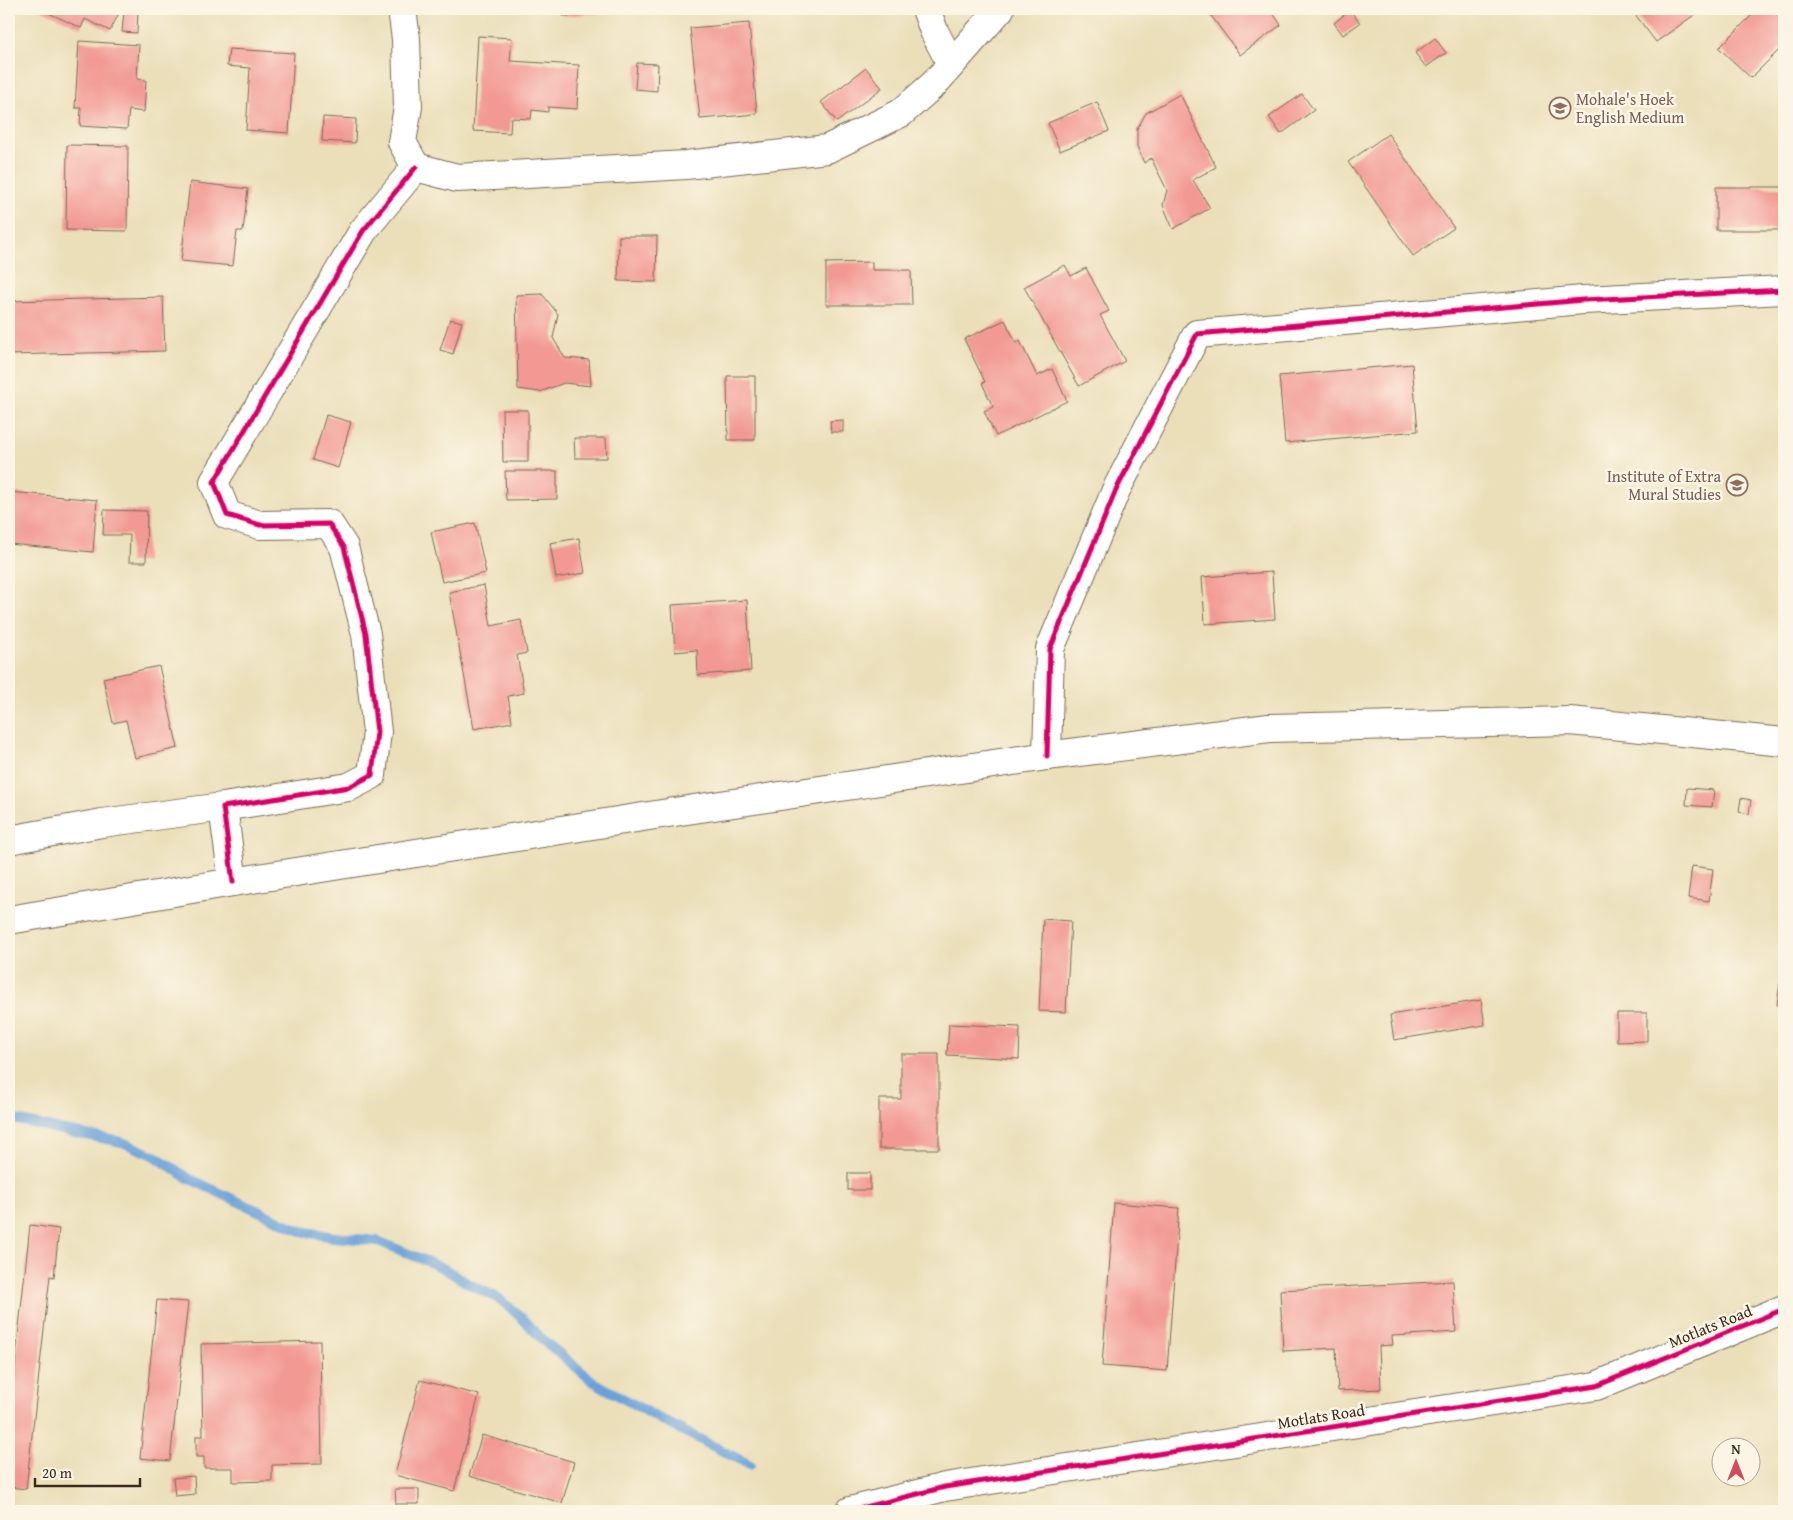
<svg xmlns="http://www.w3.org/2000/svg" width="1793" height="1520" font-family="'Gentium Book Plus',serif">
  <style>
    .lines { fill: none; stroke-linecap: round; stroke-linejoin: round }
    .stream { stroke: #69a1d8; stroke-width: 10 }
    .building { fill: #f29993 }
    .minor-casing { stroke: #796955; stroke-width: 30 }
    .major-casing { stroke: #796955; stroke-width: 30 }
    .minor { stroke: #fff; stroke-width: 28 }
    .major { stroke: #fff; stroke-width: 28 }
    .cycleway-casing { stroke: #fcf5e5; stroke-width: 8 }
    .cycleway { stroke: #d6006c; stroke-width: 5 }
    .labels { text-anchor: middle; stroke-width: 5; stroke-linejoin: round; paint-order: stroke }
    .education-label { font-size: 16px; fill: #785e54; stroke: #fcf5e5; text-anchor: start }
    .street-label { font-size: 16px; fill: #3b2a1e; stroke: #fcf5e5 }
  </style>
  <rect width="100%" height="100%" fill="#fcf5e5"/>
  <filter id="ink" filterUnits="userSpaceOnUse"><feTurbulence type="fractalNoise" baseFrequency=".02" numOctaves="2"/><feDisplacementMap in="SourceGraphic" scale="10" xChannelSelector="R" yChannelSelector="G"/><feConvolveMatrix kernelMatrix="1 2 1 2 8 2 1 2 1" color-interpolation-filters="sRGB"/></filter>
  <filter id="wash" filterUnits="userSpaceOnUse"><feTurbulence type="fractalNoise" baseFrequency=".0096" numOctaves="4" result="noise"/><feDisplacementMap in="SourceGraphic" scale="20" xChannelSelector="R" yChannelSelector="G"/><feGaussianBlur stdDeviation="1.12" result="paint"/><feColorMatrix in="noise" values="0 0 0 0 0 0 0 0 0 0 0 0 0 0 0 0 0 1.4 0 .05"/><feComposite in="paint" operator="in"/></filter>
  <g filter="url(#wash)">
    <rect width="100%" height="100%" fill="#ebdfba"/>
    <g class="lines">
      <polyline class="stream" points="9,1118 65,1131 122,1142 155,1156 188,1178 301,1231 334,1237 378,1241 443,1268 469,1284 498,1298 520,1316 543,1340 566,1359 594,1382 658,1418 750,1465"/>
    </g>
    <g id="blocks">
      <g class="building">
        <polygon points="40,9 121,9 110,31 85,19 81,28"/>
        <polygon points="562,9 600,9 600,13 563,16"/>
        <polygon points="1206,9 1270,9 1281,25 1240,55"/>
        <polygon points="1631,9 1694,9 1697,13 1656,42"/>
        <polygon points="1758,9 1784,9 1784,45 1751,78 1719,48"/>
        <polygon points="124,10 138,11 137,33 122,32"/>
        <polygon points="1350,10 1360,23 1343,35 1334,23"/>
        <polygon points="749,23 757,114 700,119 690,28"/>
        <polygon points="478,36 512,38 510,61 579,65 577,109 548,107 548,112 532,110 531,119 511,118 510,133 473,131"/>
        <polygon points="1435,38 1446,53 1426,67 1415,53"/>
        <polygon points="79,41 139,45 137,79 146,80 144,112 129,110 127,129 80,126 81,108 75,108"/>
        <polygon points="229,49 294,53 289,133 246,130 250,68 227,66"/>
        <polygon points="637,63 658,64 657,91 635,89"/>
        <polygon points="866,68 882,88 837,122 821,102"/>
        <polygon points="1180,94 1216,167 1193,180 1210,208 1173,229 1163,205 1167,190 1151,158 1144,163 1137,146 1137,129 1146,113"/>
        <polygon points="1302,94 1314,110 1281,134 1269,117"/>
        <polygon points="1097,102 1109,131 1060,151 1048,123"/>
        <polygon points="323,117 356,119 355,143 322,141"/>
        <polygon points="1388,134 1454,228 1413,256 1348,162"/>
        <polygon points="67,145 128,146 127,231 66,230"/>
        <polygon points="190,182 248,189 243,231 237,231 233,266 181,261"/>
        <rect x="1716" y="187" width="68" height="43"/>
        <polygon points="619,236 657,236 656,282 618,281"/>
        <polygon points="872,262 872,270 911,270 912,305 826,305 826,263"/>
        <polygon points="1065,265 1071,276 1086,268 1109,311 1100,315 1125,361 1079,386 1024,287"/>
        <polygon points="542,294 558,314 553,338 565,358 589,360 591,386 564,383 540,392 518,389 516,295"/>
        <polygon points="163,297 165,351 9,355 9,301"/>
        <polygon points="450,319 462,322 453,354 440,350"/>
        <polygon points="1005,320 1016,343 1020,341 1037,376 1052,369 1067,401 996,436 984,411 993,407 982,383 985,382 964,339"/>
        <polygon points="1412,364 1418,431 1285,443 1279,376"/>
        <polygon points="727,376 755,376 755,440 728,440"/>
        <polygon points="502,410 528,410 528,462 503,462"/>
        <polygon points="326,415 351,422 338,468 313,460"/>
        <polygon points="843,420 843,432 831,432 830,421"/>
        <polygon points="574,438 606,438 607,458 575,458"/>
        <polygon points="505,471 557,471 557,499 506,500"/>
        <polygon points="9,492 97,500 93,552 9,544"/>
        <polygon points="104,510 147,511 146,562 129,562 130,535 103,535"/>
        <polygon points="475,523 486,573 442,582 431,532"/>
        <polygon points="579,538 585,573 556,578 550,543"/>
        <polygon points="1272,572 1275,619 1205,624 1202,577"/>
        <polygon points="484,585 491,626 521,620 527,653 517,655 524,693 508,696 512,722 474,729 449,592"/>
        <polygon points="747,600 751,671 698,675 697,650 675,652 672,605"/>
        <polygon points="159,666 178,748 135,758 126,720 113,723 103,678"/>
        <polygon points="1687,788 1714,790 1712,807 1686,805"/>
        <polygon points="1741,798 1751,800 1749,814 1739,812"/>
        <polygon points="1692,866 1713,869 1709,901 1688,898"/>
        <polygon points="1043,919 1071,921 1066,1012 1039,1011"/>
        <polygon points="1780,983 1784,984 1784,1006 1777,1005"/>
        <polygon points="1481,1000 1485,1025 1394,1040 1390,1015"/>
        <polygon points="1617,1013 1647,1013 1647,1041 1617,1042"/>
        <polygon points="949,1024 1020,1027 1019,1059 947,1055"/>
        <polygon points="901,1054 939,1054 939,1149 879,1149 879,1099 901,1099"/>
        <rect x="848" y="1173" width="22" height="17"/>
        <polygon points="1114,1203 1179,1208 1167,1371 1102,1366"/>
        <polygon points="30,1225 59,1229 54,1277 50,1276 26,1489 9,1487 9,1420"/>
        <polygon points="1453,1281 1456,1332 1392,1336 1393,1345 1379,1346 1381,1389 1338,1391 1336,1348 1283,1351 1280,1290"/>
        <polygon points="157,1300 188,1302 170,1461 140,1458"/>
        <polygon points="320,1341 322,1464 272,1465 272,1481 233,1482 233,1468 204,1468 204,1457 196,1457 196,1436 203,1436 201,1344"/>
        <polygon points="420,1380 479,1395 454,1491 395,1475"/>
        <polygon points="482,1435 574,1462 562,1503 469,1476"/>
        <polygon points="194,1476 195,1494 175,1496 173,1478"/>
        <polygon points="395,1489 419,1489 419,1504 396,1504"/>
      </g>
    </g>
  </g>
  <g filter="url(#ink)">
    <use href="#blocks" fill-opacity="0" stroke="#796955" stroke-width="1"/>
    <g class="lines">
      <g class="minor-casing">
        <g id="minor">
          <polyline points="402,9 406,39 408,107 402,142 416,167 457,178 686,165 827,149 901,113 934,84 1000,9"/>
          <polyline points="926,9 934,31 951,64"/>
          <polyline points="1047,756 1050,649 1116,490 1197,334 1583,300 1784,290"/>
          <polyline points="9,840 102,823 223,807"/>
          <polyline points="233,882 223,807 349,787 372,775 377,732 366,634 344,547 329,524 260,525 227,515 214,482 363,231 416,167"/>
          <polyline points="850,1511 945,1487 1596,1386 1784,1309"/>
        </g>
      </g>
      <g class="major-casing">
        <polyline id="major" points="9,920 233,882 687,810 1047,756 1269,728 1570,721 1784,742"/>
      </g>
      <use href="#minor" class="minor"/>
      <use href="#major" class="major"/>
      <g class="cycleway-casing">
        <g id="cycleway">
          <polyline points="1047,756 1050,649 1116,490 1197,334 1583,300 1784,290"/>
          <polyline points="233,882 223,807 349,787 372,775 377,732 366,634 344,547 329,524 260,525 227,515 214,482 363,231 416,167"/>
          <polyline points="850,1511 945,1487 1596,1386 1784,1309"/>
        </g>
      </g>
      <use href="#cycleway" class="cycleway"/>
    </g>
  </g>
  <defs>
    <g id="school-ring" transform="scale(1.125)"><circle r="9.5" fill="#fcf5e5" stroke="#8d6e63" stroke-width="1.5"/><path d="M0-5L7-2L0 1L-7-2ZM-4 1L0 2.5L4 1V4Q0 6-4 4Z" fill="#8d6e63"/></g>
    <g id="university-ring" transform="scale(1.125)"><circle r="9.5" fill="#fcf5e5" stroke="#8d6e63" stroke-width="1.5"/><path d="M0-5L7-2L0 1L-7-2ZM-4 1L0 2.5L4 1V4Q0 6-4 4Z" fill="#8d6e63"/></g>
  </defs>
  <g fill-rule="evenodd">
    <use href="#school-ring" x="1560" y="108"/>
    <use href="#university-ring" x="1737" y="485"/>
  </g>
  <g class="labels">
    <g class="education-label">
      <text x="1576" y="105">Mohale's Hoek<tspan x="1576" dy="18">English Medium</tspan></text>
      <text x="1721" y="482" text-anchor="end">Institute of Extra<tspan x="1721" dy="18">Mural Studies</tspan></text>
    </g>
    <g class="street-label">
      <text transform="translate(1710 1326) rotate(-22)" y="6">Motlats Road</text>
      <text transform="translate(1321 1416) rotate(-9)" y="6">Motlats Road</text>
    </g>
  </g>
  <rect width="1793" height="1520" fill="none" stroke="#fcf5e5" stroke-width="30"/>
  <g transform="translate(1736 1462)"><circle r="24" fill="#fcf5e5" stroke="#afa495"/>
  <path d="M0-4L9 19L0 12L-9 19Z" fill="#d1495b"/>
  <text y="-8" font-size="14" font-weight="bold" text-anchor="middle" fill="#3b2a1e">N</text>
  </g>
  <path d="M35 1478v8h105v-8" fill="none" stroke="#3b2a1e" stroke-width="2.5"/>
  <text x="42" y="1478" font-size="15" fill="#3b2a1e" stroke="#fcf5e5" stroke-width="4" paint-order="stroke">20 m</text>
</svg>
